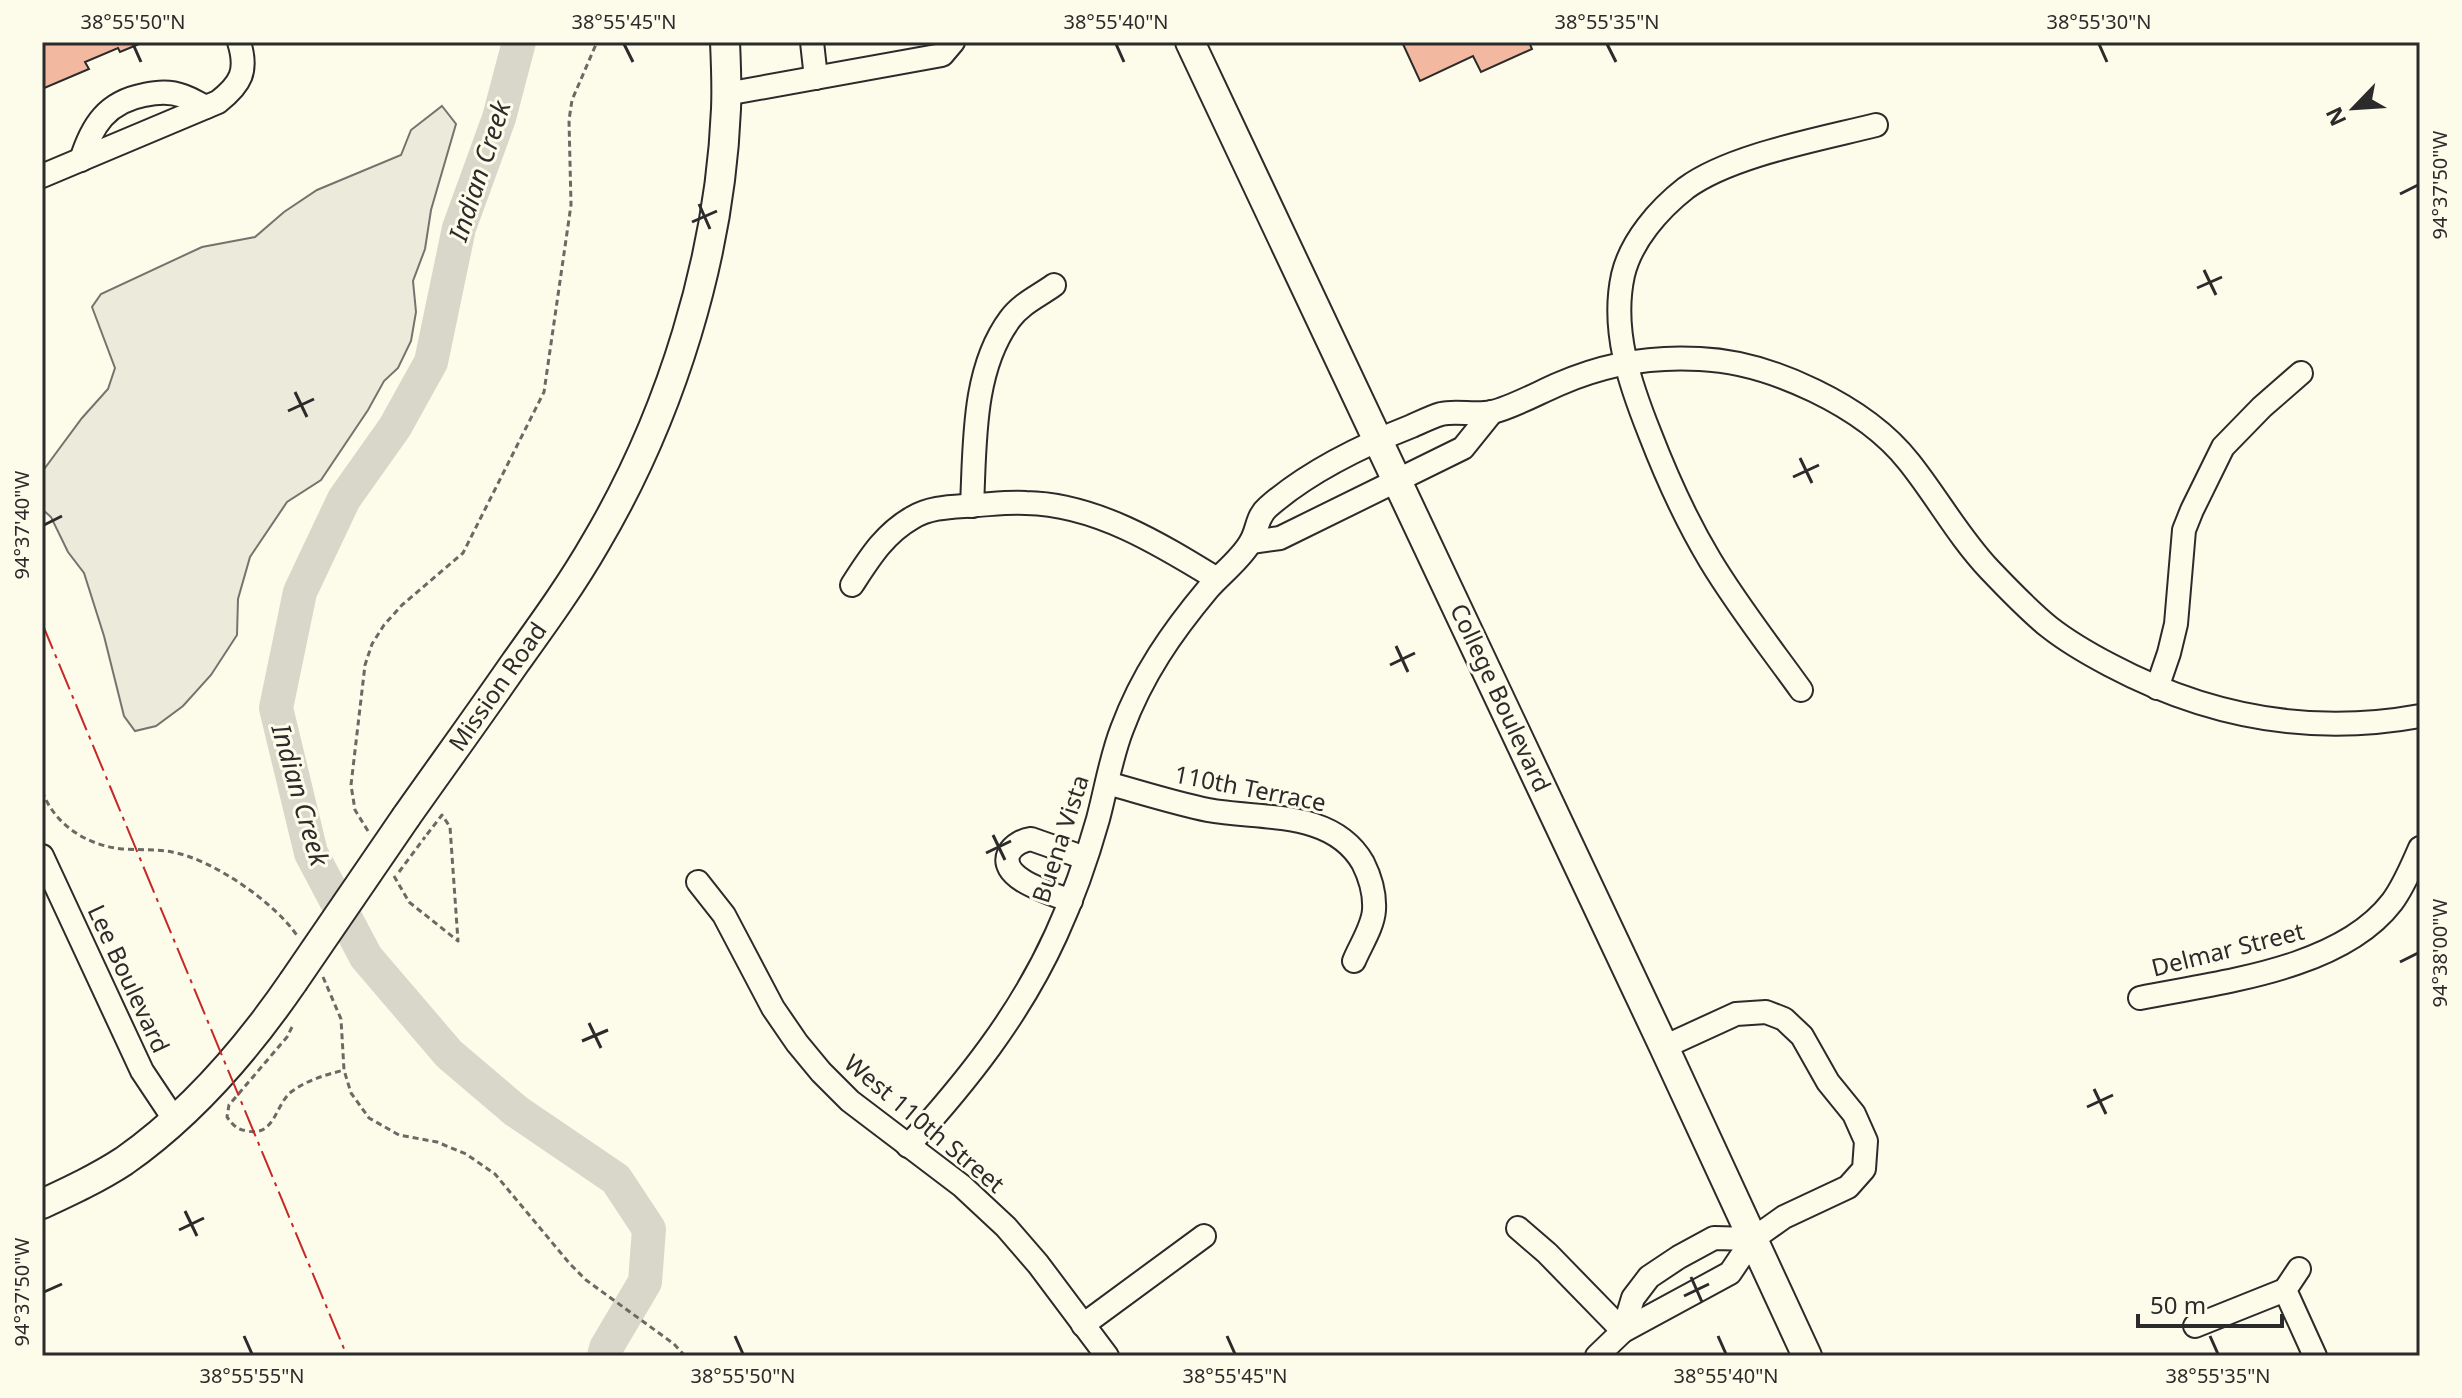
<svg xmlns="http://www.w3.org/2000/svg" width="2462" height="1398" font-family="'Noto Sans',sans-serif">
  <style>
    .green { fill: #ecebdb; stroke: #74746e; stroke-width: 2 }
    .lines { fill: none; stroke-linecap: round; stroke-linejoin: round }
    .river { stroke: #d8d7c9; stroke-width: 34 }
    .building { fill: #f2b8a0; stroke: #2b2b2b; stroke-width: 2 }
    .minor-casing { stroke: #2b2b2b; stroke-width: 26 }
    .major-casing { stroke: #2b2b2b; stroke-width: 32 }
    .path { stroke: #6a6964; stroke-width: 3; stroke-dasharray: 6 4; stroke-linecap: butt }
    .minor { stroke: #fdfbea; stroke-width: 22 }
    .major { stroke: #fdfbea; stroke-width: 28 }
    .major-bridge-casing { stroke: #2b2b2b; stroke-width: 32; stroke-linecap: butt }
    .path-bridge { stroke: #6a6964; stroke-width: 3; stroke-dasharray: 6 4; stroke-linecap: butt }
    .major-bridge { stroke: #fdfbea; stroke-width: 28 }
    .power { stroke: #c62828; stroke-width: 2; stroke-dasharray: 28 6 4 6; stroke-linecap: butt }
    .ticks { fill: none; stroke: #2b2b2b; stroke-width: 3 }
    .labels { text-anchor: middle; stroke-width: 6; stroke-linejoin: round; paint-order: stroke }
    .street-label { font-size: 24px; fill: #2b2b2b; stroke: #fdfbea }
    .water-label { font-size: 26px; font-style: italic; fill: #2b2b2b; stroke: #fdfbea }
    .neatline { fill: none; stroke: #2b2b2b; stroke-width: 3 }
    .ticks-label { font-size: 20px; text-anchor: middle; fill: #2b2b2b }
  </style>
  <rect width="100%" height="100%" fill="#fdfbea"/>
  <polygon class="green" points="442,106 456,124 431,210 425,249 413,281 416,312 411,341 398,368 384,381 368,410 321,480 287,502 250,557 238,599 237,635 211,675 183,706 156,726 135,731 124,716 104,636 84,573 68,552 51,517 42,509 42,472 82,418 108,389 115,368 92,307 101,294 202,247 255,237 284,212 317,190 401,155 411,130"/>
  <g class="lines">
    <polyline class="river" points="519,42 499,118 459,228 431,362 395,427 344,499 300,592 276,708 311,853 366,957 449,1054 516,1111 616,1179 649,1229 645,1282 606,1348 604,1356"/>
  </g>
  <g class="building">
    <polygon points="42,42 144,42 120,52 118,48 85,62 89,69 42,89"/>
    <polygon points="1402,42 1529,42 1532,49 1481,72 1473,56 1420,81"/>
  </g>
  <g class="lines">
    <g class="minor-casing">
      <g id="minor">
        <polyline points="812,42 816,78"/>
        <polyline points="726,94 942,55 953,42"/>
        <path d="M81,160C92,125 107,102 144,95C158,92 170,91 183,96C191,99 198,103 206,107"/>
        <path d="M42,176L218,102C241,84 248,71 239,42"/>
        <path d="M972,506C975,445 972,370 1010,319C1022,303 1039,296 1054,285"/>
        <polyline points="1251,542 1280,538 1463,448 1492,412"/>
        <path d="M852,585C869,559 884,534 912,518C931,506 955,507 977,505C993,504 1010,502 1026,503C1095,504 1160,544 1217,579"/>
        <polyline points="2157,688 2169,653 2176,624 2184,530 2192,510 2223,447 2262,407 2301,373"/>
        <path d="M1801,690C1770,647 1737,605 1710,560C1686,520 1667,478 1650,434C1630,384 1611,330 1623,275C1631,241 1659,209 1686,188C1731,155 1821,139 1876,125"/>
        <path d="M1107,783C1140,792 1174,803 1208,810C1261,820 1332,809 1363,863C1370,877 1375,894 1374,910C1373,927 1360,946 1354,961"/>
        <polyline points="42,856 142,1071 174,1119"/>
        <polyline points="698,882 724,915 773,1008 797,1043 821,1072 850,1101 962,1186 1006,1227 1038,1264 1107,1356"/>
        <path d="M1071,901C1054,894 997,879 1009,853C1013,845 1023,840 1031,839L1085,858"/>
        <path d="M2140,998C2219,982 2340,970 2392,902C2404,886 2412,866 2420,848"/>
        <path d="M908,1146C967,1081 1019,1016 1056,935C1073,898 1087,858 1098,819C1106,789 1111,757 1122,729C1142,675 1172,632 1208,589C1221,574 1240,560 1250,543C1258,531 1256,517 1268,507C1309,471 1361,446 1412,426C1421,422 1431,417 1441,414C1457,410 1475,416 1492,412C1511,408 1540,392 1559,384C1604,364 1650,356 1700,359C1770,362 1865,406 1909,462C1937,497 1958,536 1989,569C2008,589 2028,610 2049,627C2068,642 2089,654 2110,665C2208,717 2311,736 2420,716"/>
        <polyline points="1518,1228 1547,1253 1623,1331"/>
        <polyline points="2299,1269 2285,1290 2315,1356"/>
        <polyline points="1083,1325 1204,1236"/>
        <polyline points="2195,1326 2285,1290"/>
        <polyline points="1623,1331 1633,1298 1649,1277 1679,1257 1714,1238 1753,1239"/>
        <polyline points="1597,1356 1623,1331 1730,1273 1753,1239 1784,1217 1848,1187 1864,1169 1866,1141 1854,1114 1828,1082 1802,1036 1784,1019 1766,1012 1736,1014 1664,1047"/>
      </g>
    </g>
    <g class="major-casing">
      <g id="major">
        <polyline points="1190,42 1664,1047 1807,1356"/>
        <path d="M406,817C442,766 479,715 515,663C543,624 572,584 596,542C671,415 720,257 726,109C727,87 726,64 725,42"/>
        <path d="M42,1204C70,1191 98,1178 124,1161C191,1114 247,1049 293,982"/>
      </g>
    </g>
    <g class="path">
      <path d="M42,791C55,825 86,845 122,849C139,850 156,849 172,852C212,859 276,903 298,937"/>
      <polyline points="368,831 355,810 351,785 365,665 372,644 384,625 402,605 463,553 544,392 571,205 569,120 572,100 597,42"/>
      <polyline points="394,876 409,902 458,941 450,827 442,815 425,837"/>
      <polyline points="323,977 341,1019 344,1070 351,1093 369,1118 399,1135 437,1142 466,1154 495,1174 570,1264 586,1280 674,1344 685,1356"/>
      <path d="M292,1027L287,1037L229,1105L227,1117C233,1125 236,1129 247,1131C275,1137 275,1105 291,1092C307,1080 325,1075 344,1070"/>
    </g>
    <use href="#minor" class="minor"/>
    <use href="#major" class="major"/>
    <g class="major-bridge-casing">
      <polyline id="major-bridge" points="293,982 406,817"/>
    </g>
    <polyline class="path-bridge" points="399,872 425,837"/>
    <use href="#major-bridge" class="major-bridge"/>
    <polyline class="power" points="42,623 347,1356"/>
  </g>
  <path class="ticks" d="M133,44L141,62M624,44L633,62M1116,44L1124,62M1607,44L1616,62M2099,44L2107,62M2400,194L2418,185M699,204L710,229M692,222L717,211M2204,270L2216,295M2197,288L2222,277M295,392L307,417M288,411L314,399M1800,458L1812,483M1793,477L1819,465M44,525L62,516M1396,646L1408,672M1390,665L1415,653M993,835L1005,860M986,853L1011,841M2400,962L2418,953M589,1023L601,1048M582,1041L608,1030M2094,1089L2106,1114M2087,1107L2113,1095M185,1211L197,1236M179,1230L204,1218M1691,1277L1702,1302M44,1292L62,1284M1684,1296L1709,1284M244,1336L252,1354M735,1336L743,1354M1227,1336L1235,1354M1718,1336L1726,1354M2210,1336L2218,1354"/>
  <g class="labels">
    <g class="street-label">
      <text transform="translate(498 687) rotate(-55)" y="8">Mission Road</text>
      <text transform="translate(1500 698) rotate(65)" y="8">College Boulevard</text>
      <text transform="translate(1250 789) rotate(11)" y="8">110th Terrace</text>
      <text transform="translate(1061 839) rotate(-72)" y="8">Buena Vista</text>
      <text transform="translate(2228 950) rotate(-14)" y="8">Delmar Street</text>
      <text transform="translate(128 979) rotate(65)" y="8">Lee Boulevard</text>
      <text transform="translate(924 1124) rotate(40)" y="8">West 110th Street</text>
    </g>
    <g class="water-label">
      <text transform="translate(480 171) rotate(-72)" y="9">Indian Creek</text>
      <text transform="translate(300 795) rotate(74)" y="9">Indian Creek</text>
    </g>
  </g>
  <rect width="2462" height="1398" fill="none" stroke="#fdfbea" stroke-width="88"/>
  <g transform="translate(2354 108) rotate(245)" stroke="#fdfbea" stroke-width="6" paint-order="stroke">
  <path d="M0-6L14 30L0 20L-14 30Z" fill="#2b2b2b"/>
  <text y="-12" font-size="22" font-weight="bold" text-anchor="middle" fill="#2b2b2b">N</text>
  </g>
  <path d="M2138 1314v12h144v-12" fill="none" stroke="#2b2b2b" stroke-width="4"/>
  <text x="2150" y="1314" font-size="24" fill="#2b2b2b" stroke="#fdfbea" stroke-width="6" paint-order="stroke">50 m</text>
  <rect x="44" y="44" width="2374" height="1310" class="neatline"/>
  <g class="ticks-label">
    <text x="133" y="29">38°55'50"N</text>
    <text x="624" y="29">38°55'45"N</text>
    <text x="1116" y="29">38°55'40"N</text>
    <text x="1607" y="29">38°55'35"N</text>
    <text x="2099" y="29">38°55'30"N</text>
    <text transform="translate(2440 185) rotate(-90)" y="7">94°37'50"W</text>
    <text transform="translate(22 525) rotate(-90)" y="7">94°37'40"W</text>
    <text transform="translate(2440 953) rotate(-90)" y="7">94°38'00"W</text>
    <text transform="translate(22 1292) rotate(-90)" y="7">94°37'50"W</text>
    <text x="252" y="1383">38°55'55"N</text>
    <text x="743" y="1383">38°55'50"N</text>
    <text x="1235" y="1383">38°55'45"N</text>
    <text x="1726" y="1383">38°55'40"N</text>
    <text x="2218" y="1383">38°55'35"N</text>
  </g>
</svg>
